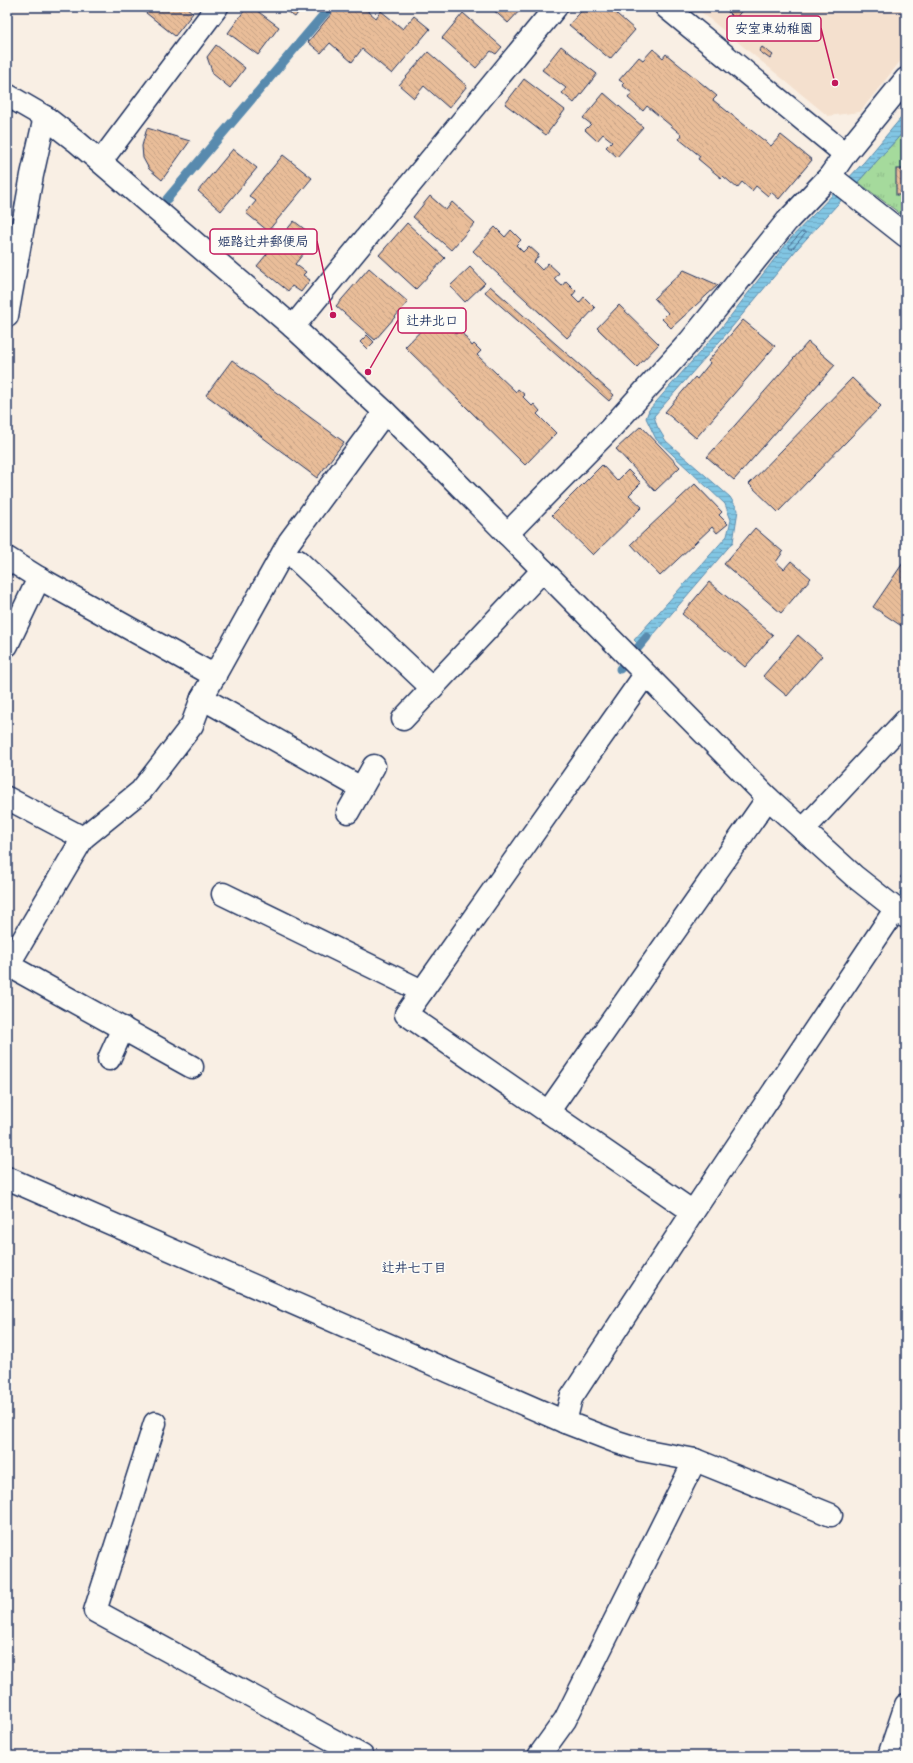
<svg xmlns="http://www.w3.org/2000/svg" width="913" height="1763" font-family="Sriracha,'Klee One',sans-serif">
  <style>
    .built { fill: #f4e0ce }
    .park { fill: url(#park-tufts); stroke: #60847d }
    .water { fill: url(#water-rules); stroke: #598aae }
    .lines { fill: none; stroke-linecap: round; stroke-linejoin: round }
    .shore { stroke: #446b93; stroke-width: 1 }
    .stream { stroke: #598aae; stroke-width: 9 }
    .building { fill: url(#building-back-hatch); stroke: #1b2f5e }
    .minor-casing { stroke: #1b2f5e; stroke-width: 25 }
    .path { stroke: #1b2f5e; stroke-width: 2.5; stroke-dasharray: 4 3; stroke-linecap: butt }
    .minor { stroke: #fdfcf7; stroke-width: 22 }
    .labels { text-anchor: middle; stroke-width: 3.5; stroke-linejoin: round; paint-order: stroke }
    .neighbourhood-label { font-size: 13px; font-weight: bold; fill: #1b2f5e; stroke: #fdfcf7 }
    .leader { fill: none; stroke: #c2185b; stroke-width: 1.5 }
    .callout-dot { fill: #c2185b; stroke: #fdfcf7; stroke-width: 1.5 }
    .callout { fill: #fdfcf7; stroke: #c2185b; stroke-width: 1.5 }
    .callout-label { font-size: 13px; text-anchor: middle; font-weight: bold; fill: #1b2f5e }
  </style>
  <defs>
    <pattern id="park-tufts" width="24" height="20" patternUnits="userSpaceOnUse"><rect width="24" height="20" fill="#a5da9c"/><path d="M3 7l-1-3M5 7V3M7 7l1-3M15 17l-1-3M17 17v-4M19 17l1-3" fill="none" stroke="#8dbb89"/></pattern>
    <pattern id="water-rules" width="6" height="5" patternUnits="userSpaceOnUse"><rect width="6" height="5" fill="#82c6e3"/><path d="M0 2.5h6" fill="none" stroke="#70aac5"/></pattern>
    <pattern id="building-back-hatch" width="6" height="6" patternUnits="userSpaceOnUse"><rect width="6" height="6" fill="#e9bd99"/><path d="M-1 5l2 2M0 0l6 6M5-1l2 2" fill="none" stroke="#c7a386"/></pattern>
  </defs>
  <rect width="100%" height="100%" fill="#f9efe4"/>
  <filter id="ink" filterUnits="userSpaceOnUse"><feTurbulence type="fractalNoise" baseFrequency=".025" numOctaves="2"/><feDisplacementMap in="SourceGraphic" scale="8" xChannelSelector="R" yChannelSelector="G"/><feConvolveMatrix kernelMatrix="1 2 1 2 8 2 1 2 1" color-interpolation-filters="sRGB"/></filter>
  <g filter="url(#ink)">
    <polygon class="built" points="695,7 906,7 906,54 860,112 828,116"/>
    <polygon class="park" points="906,129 906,218 858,182"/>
    <polygon class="water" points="906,112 906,129 797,249 727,333 654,416 657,426 666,441 730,497 738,510 733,542 642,648 634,640 727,536 731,520 725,504 656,439 646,418 649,410 722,327 790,239 864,162"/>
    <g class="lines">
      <polygon class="shore" points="802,232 805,232 805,234 792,249 790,249 789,246"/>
      <g class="stream">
        <polyline points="167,199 330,7"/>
        <polyline points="620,669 647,637"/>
        <polyline points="904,893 906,892"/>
      </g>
    </g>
    <g class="building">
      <polygon points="143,7 186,7 193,13 175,36 141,9"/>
      <polygon points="247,7 252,7 279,27 258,55 228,33"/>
      <polygon points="280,7 302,7 295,17"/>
      <polygon points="337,7 363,7 376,18 381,11 403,29 414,16 430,29 392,74 362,49 352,62 330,43 321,53 308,42"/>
      <polygon points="490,7 523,7 508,23"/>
      <polygon points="585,7 609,7 635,30 610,59 569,25"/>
      <polygon points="723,7 743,7 744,8 735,19"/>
      <polygon points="463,13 502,47 496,54 491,51 476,68 442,38"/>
      <polygon points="216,45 245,68 230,88 213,74 207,57"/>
      <polygon points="561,46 597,74 574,103 562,93 566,88 542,70"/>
      <polygon points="762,47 773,55 770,59 759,51"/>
      <polygon points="653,49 663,58 666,54 717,96 713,100 771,146 781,135 812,160 779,199 771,192 768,196 756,186 752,191 742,182 737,188 723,176 721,178 698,159 700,156 679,139 682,135 647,106 643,111 628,98 632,93 622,85 624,83 619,80 639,57 643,60"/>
      <polygon points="428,52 467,86 449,108 424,86 414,98 399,85"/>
      <polygon points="524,79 565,110 546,135 505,104"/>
      <polygon points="604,93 643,127 617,157 606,147 612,141 603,134 597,141 585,130 591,124 583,118"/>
      <polygon points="147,128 190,141 162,180 149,169 143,158 142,146"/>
      <polygon points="233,149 257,168 221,211 198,191"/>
      <polygon points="283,155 312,178 268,231 246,213 256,201 249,196"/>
      <rect x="896" y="169" width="10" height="26"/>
      <polygon points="430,196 446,210 452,202 475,223 451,250 413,217"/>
      <polygon points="294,221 316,238 295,264 306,272 303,275 310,280 301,292 292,286 288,291 257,266"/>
      <polygon points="407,223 445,258 416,289 379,255"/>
      <polygon points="495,227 505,237 511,230 521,240 516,245 523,252 529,246 539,255 534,262 542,270 548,263 559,273 554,279 562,286 566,281 576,291 572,296 579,303 584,297 595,308 567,338 473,251"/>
      <polygon points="470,267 485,283 465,302 450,286"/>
      <polygon points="369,268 408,302 375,340 336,306"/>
      <polygon points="684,270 718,285 671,328 662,319 668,313 654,298"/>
      <polygon points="490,286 614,395 609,401 485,292"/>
      <polygon points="619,305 659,344 637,367 597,328"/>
      <polygon points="437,314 456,334 460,330 472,346 474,344 481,351 477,355 516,392 518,389 525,395 523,397 532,406 534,404 540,411 537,414 556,433 525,465 405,347"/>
      <polygon points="743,320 775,346 696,438 665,412 695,377 697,379 710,363 708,361"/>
      <polygon points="367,335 374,342 367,349 360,342"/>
      <polygon points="808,342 835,365 734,480 707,457"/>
      <polygon points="232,360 344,442 317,478 206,395"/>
      <polygon points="852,378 881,406 778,512 749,484"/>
      <polygon points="641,426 680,467 655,491 616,449"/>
      <polygon points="602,465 617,481 628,470 641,483 629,495 642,507 593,555 552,515"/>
      <polygon points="695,484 722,512 719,515 728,524 717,533 712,527 660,576 631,544"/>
      <polygon points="755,528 783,552 776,562 784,569 791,561 811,578 781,613 724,564"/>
      <polygon points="905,560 906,561 906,629 873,607"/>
      <polygon points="709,582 773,635 745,667 682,614"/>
      <polygon points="798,635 822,656 787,696 763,676"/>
    </g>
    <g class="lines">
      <g class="minor-casing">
        <g id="minor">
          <polyline points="666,7 845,154"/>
          <polyline points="7,95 45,117 76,141 293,327 385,412 455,481 768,798 854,876 906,917"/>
          <polyline points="101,161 217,7"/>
          <polyline points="830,176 906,236"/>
          <polyline points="7,316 32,175 45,117"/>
          <polyline points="293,327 556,7"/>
          <polyline points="507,534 610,429 690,341 787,221 830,176 845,154 906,79"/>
          <polyline points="7,558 39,578 215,676"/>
          <polyline points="298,561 432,688"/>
          <polyline points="7,645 39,578"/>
          <polyline points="645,675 406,1014 693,1212"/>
          <polyline points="202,698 361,788"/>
          <polyline points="403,719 543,570"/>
          <polyline points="7,798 83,838"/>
          <polyline points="348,812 374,766"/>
          <polyline points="803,830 906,720"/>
          <polyline points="223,894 422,991"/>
          <polyline points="8,965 192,1067"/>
          <polyline points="7,967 83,838 141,791 192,725 202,698 289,542 385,412"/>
          <polyline points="109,1059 123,1028"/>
          <polyline points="548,1112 768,798"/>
          <polyline points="7,1178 565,1422 617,1442 642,1450 695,1460 831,1515"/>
          <polyline points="565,1422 571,1398 693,1212 895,910"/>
          <polyline points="155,1423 95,1611 362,1756"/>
          <polyline points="539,1756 565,1720 695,1460"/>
          <polyline points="889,1756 906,1705"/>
        </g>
      </g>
      <polyline class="path" points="901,878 906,872"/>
      <use href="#minor" class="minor"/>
    </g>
  </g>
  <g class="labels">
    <g class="neighbourhood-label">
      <text x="414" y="1272">辻井七丁目</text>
    </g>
  </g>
  <path class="leader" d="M835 83L821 28M333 315L317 241M368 372L398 320"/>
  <g class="callout-dot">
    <circle cx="835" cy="83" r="4"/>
    <circle cx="333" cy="315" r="4"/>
    <circle cx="368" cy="372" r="4"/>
  </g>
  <g class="callout">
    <rect x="727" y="16" width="94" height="25" rx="4"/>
    <rect x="210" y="229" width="107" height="25" rx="4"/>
    <rect x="398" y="308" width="68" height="25" rx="4"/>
  </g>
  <g class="callout-label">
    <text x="774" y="33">安室東幼稚園</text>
    <text x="263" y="246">姫路辻井郵便局</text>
    <text x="432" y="325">辻井北口</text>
  </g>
  <rect width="913" height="1763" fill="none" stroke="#fdfcf7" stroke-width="24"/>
  <rect x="12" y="12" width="889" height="1739" fill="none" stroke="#1b2f5e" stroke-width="1.5" filter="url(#ink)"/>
</svg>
